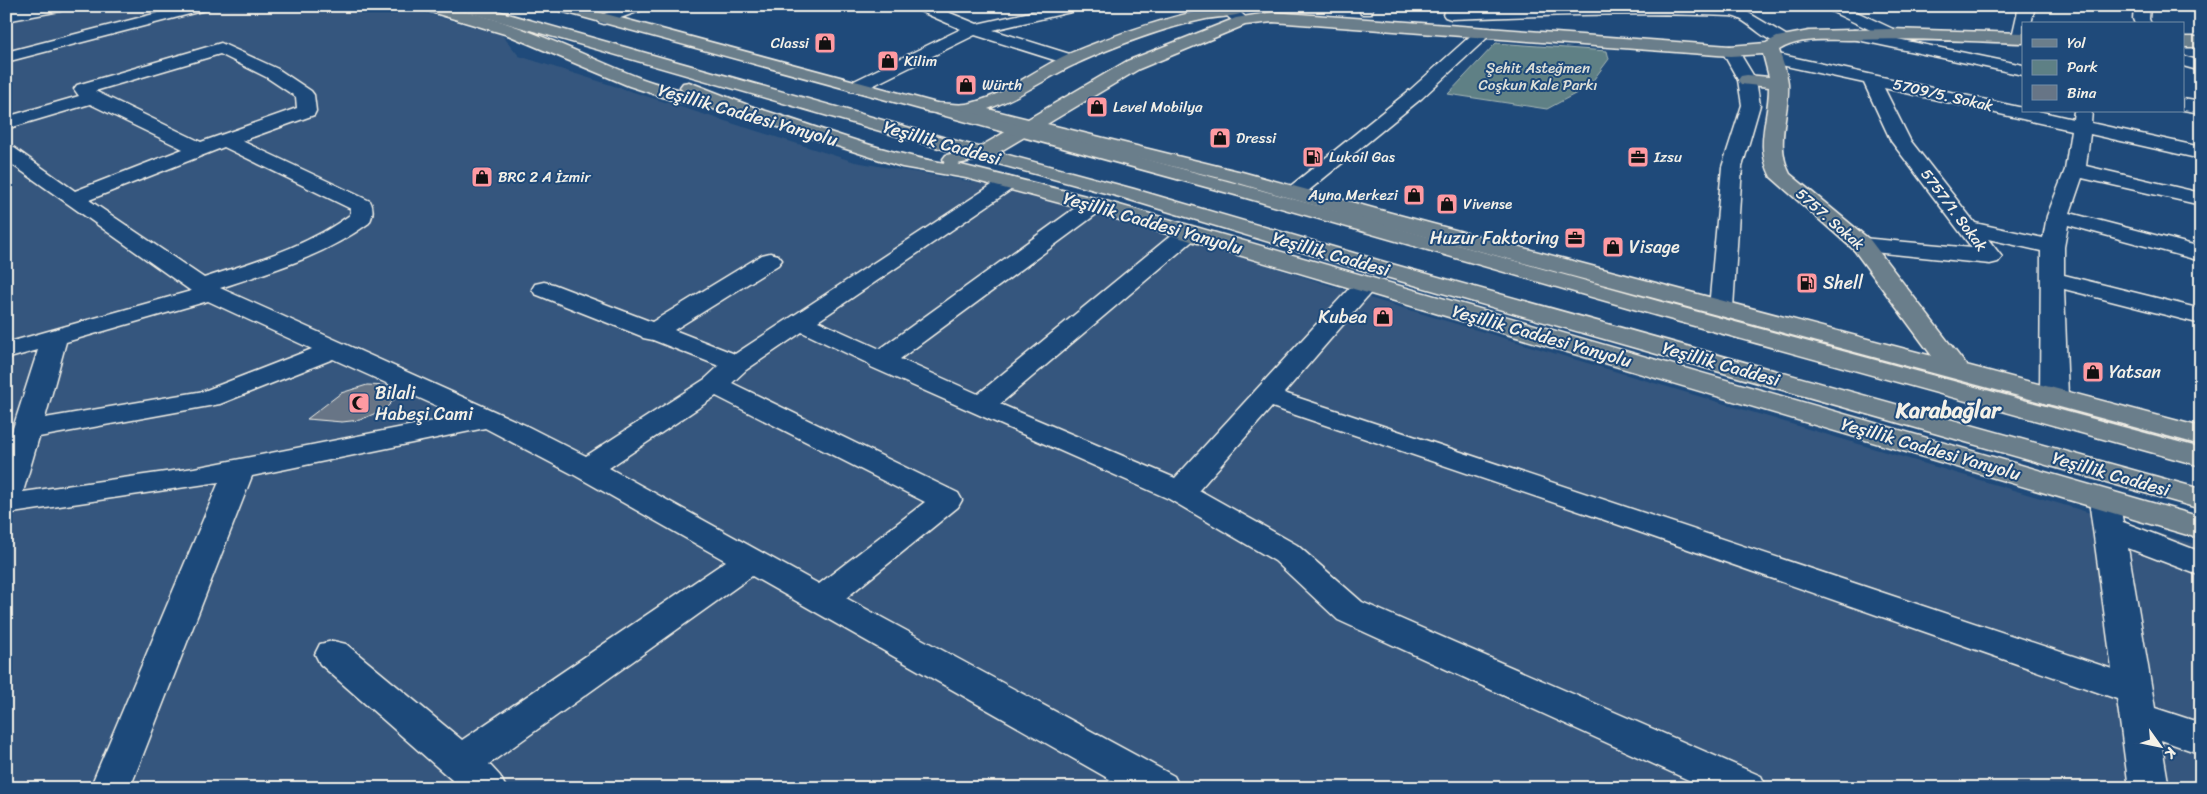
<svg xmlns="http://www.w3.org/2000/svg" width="2207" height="794" font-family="Sriracha,sans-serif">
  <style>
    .built { fill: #35577e }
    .green { fill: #5e8085; stroke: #a9b8b6 }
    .building { fill: #677586; stroke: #f4f1e8 }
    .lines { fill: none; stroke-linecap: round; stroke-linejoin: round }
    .minor-casing { stroke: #f4f1e8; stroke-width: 3 }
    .major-casing { stroke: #f4f1e8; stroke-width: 3 }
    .highway-casing { stroke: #f4f1e8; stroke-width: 3 }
    .minor { fill: #1f4a7a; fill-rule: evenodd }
    .major { fill: #6b7e8b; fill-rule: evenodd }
    .highway { fill: #6b7e8b; fill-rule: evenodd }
    .labels { text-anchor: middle; stroke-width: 4; stroke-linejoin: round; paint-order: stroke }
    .far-poi-label { font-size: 15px; fill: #f4f1e8; stroke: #1f4a7a; text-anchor: start }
    .far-park-label { font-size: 15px; fill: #dee0d9; stroke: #1f4a7a }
    .far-street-label { font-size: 15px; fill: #f4f1e8; stroke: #1f4a7a }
    .street-label { font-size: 18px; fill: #f4f1e8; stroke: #1f4a7a }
    .poi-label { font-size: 18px; fill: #f4f1e8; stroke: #1f4a7a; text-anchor: start }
    .district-label { font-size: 22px; font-weight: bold; fill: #f4f1e8; stroke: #1f4a7a }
  </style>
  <rect width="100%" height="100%" fill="#1f4a7a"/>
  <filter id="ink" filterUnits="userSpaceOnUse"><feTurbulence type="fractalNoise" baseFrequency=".02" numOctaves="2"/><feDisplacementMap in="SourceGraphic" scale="10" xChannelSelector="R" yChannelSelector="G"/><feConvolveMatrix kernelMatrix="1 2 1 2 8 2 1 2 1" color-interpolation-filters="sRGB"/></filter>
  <g filter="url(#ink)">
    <polygon class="built" points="6,6 400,6 502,35 519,56 855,162 984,184 1071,202 1369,298 2201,546 2201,788 6,788"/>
    <polygon class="green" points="1496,43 1607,51 1609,59 1588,87 1547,109 1448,94"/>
    <polygon class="building" points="367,385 388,386 402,392 385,409 360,420 342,422 307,419 341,393"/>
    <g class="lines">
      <g class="minor-casing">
        <g id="minor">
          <polygon points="34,6 67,6 65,9 60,11 6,21 6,11"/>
          <polygon points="185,6 211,6 209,9 6,62 6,52"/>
          <polygon points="625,6 647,6 645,9 604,24 598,22 596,19 598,16"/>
          <polygon points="913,6 933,6 977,24 1057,6 1086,6 1084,9 993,30 1076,56 1078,60 1076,64 1070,65 975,35 862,91 856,92 850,91 847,87 850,83 961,29 915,9"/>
          <polygon points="1216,6 1233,6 1250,21 1248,24 1236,24"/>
          <polygon points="1358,6 1374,6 1371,14 1361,14"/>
          <path d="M1555,6H1737L1789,37L1791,40L1789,43C1767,49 1748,16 1729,16C1636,12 1543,16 1451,19L1445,17L1443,14L1445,11L1451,9Z"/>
          <polygon points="1824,6 1844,6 1893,29 1895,32 1893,35 1881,35 1826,9"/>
          <polygon points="2019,6 2035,6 2031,24 2023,24 2023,41 2014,40 2012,37"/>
          <polygon points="2134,6 2150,6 2149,19 2151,24 2135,24 2133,19"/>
          <polygon points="1483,28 1489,30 1491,33 1489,36 1422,98 1302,196 1295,198 1288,196 1284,192 1288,188 1410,90 1477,30"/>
          <polygon points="1854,30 2023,65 2023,75 1848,38 1846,35 1848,32"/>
          <path d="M221,43L278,69L311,91L314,95L316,111L314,115L242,141L370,201C374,208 373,216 369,223C324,256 272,271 220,288L525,425L586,456L705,379L719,366L653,340L643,338L641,336L535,294L532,289L535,284L544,282L553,284L652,322L762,255L770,253L778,255L782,260L778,265L674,330L735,354L1001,179L1008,177L1015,179L1018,183L1015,187L818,321L880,349L1086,200L1094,199L1102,200L1105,205L1102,210L900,359L978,394L1180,228L1188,226L1196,228L1199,233L1196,238L1000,404L1175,478L1357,280L1365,278L1373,280L1377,285L1373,290L1284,393L2112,669L2089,500L2093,493L2104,490L2115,493L2119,500L2123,522L2201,552V576L2128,548L2155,708L2201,723V754L2161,740L2169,788H2129L2117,699L1599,518L1272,407L1199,490L1297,545L1362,602L1761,776L1767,788H1706L1338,620L1275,561L1169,499L871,367L869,364L802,332L746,370L732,383L958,493L962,500L958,507L846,598L1174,776L1180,788H1125L752,576L489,764L500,776L506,788H461L320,664L315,654L320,644L333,641L346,644L462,740L726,561L576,476L485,428L252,476L130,788H90L219,482L6,514V450L38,350L6,359V343L191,291L6,160V145L13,147L75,191L183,149L90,104L6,129V117L79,96L74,89L77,85ZM220,54L266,77L296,97L297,108L201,142L95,91ZM224,147L351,209L350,215C306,247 255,261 204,278L89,200ZM208,301L312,349L204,391L45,418L66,342ZM333,359L459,416L194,468L23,492L39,437L220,404ZM716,396L925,502L819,584L609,468Z"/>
          <polygon points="1730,46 1736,47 1756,80 1760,105 1742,167 1733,308 1730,313 1721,315 1712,313 1709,308 1722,167 1742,105 1738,80 1722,51 1724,47"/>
          <path d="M1773,53L2023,108V111H2038L2073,119L2074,111H2092L2091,123L2201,147V159L2090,134L2086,166L2201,193V205L2082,178L2070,213L2201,247V261L2068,225L2064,247V275L2201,309V324L2064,289L2068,397L2064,403L2054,405L2044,403L2040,397L2041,251L1988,239L2002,257L1998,262L1990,264L1854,250L1851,245L1854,240L1862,238L1972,248L1891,141L1864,83L1767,62L1765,58L1767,54ZM1884,88L2071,130L2065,170L2047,216L2043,238L1975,223L1910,140Z"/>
          <polygon points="2183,56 2201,61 2201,71 2183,66"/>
          <polygon points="2183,99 2201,102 2201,113 2183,110"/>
        </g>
      </g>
      <g class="major-casing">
        <g id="major">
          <path d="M419,6C489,6 574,52 640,78C677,92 716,96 753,107C817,126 879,152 945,163L943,159L946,155L976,149L1014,127L968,116L928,112L926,108L928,104C941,101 954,106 966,104C974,103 984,99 992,96C1016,85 1038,69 1062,57C1093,42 1209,0 1240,8L1243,11L1240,14C1229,17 1218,17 1206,19C1166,27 1114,46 1076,64C1046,78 1019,98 988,109L1028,119L1127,61L1236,18L1273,12L1730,46L1766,43L1777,37L1809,31L1891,29L2023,33V43C1965,41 1908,38 1850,40C1827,40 1799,37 1779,50C1782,60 1787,73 1788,83C1790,114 1774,143 1790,174L1870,240L1966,365L2201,427V445L1364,220L1228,180L1033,132L989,158L957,164L1102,200L2201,517V539L1086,210L966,178L902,167L741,115L672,100L629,86L508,35L421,9ZM1273,22L1730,56L1763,54L1769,77L1747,75L1741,76L1738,80L1741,84L1769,87C1769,121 1754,144 1771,177L1854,250L1932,356L1380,210L1242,172L1047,124L1139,69L1245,25Z"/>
          <rect x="2183" y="37" width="18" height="10"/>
        </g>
      </g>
      <g class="highway-casing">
        <g id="highway">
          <polygon points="455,6 480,6 960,142 1134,189 1388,263 2201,489 2201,509 1372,273 1120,197 946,150 457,9"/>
          <polygon points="551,6 576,6 1253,188 1676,306 2201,448 2201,466 1658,316 1239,196 553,9"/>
          <polygon points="689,82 753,107 755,111 753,115 746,117 739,115 683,91 680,87 683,83"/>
        </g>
      </g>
      <use href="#minor" class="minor"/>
      <use href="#major" class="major"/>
      <use href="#highway" class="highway"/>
    </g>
  </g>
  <defs>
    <g id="shop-square" transform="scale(1.125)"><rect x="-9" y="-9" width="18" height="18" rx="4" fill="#ff9aa2" stroke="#1f4a7a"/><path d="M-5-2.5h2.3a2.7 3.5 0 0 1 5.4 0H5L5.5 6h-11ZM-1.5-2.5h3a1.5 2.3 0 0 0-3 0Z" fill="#111"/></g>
    <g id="fuel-square" transform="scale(1.125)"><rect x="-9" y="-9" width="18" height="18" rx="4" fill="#ff9aa2" stroke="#1f4a7a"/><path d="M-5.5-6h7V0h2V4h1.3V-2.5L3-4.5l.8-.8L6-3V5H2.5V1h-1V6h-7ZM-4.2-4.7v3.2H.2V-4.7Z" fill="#111"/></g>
    <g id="office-square" transform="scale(1.125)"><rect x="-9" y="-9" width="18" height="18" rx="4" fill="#ff9aa2" stroke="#1f4a7a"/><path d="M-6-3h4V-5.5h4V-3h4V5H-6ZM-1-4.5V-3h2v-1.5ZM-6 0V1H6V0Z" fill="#111"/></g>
    <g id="mosque-square" transform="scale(1.125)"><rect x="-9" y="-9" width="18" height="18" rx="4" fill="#ff9aa2" stroke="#1f4a7a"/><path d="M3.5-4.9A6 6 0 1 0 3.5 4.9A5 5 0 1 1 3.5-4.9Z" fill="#111"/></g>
  </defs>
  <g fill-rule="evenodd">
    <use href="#shop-square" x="825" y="43"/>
    <use href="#shop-square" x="888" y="61"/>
    <use href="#shop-square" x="966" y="85"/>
    <use href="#shop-square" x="1097" y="107"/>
    <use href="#shop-square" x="1220" y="138"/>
    <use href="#fuel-square" x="1313" y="157"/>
    <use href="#office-square" x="1638" y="157"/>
    <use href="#shop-square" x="482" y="177"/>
    <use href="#shop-square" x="1414" y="195"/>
    <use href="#shop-square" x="1447" y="204"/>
    <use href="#office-square" x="1575" y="238"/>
    <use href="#shop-square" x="1613" y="247"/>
    <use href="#fuel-square" x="1807" y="283"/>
    <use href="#shop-square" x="1383" y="317"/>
    <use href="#shop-square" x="2093" y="372"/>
    <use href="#mosque-square" x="359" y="403"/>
  </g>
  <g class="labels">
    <g class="far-poi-label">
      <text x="809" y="48" text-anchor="end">Classi</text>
      <text x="904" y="66">Kilim</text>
      <text x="982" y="90">Würth</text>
      <text x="1113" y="112">Level Mobilya</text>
      <text x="1236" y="143">Dressi</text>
      <text x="1329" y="162">Lukoil Gas</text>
      <text x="1654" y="162">Izsu</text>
      <text x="498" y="182">BRC 2 A İzmir</text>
      <text x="1398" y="200" text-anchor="end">Ayna Merkezi</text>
      <text x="1463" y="209">Vivense</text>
    </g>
    <g class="far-park-label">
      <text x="1538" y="73">Şehit Asteğmen<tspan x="1538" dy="17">Coşkun Kale Parkı</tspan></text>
    </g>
    <g class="far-street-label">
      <text transform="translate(1943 95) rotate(13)" y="5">5709/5. Sokak</text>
      <text transform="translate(1954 210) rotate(53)" y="5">5757/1. Sokak</text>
      <text transform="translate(1830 219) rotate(41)" y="5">5757. Sokak</text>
    </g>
    <g class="street-label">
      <text transform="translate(748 115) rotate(16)" y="6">Yeşillik Caddesi Yanyolu</text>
      <text transform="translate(942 143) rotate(16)" y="6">Yeşillik Caddesi</text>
      <text transform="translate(1153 223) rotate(16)" y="6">Yeşillik Caddesi Yanyolu</text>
      <text transform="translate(1331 254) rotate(16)" y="6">Yeşillik Caddesi</text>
      <text transform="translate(1542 336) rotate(16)" y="6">Yeşillik Caddesi Yanyolu</text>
      <text transform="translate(1721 364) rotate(16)" y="6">Yeşillik Caddesi</text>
      <text transform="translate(1931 449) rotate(16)" y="6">Yeşillik Caddesi Yanyolu</text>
      <text transform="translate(2111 474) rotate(16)" y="6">Yeşillik Caddesi</text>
    </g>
    <g class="poi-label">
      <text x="1559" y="244" text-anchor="end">Huzur Faktoring</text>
      <text x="1629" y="253">Visage</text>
      <text x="1823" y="289">Shell</text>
      <text x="1367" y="323" text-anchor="end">Kubea</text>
      <text x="2109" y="378">Yatsan</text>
      <text x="375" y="399">Bilali<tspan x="375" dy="21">Habeşi Cami</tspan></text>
    </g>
    <g class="district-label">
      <text x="1948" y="418">Karabağlar</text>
    </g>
  </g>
  <rect width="2207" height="794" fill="none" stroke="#1f4a7a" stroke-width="25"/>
  <rect x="12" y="12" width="2182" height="769" fill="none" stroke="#f4f1e8" stroke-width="2" filter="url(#ink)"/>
  <rect x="2022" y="22" width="162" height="90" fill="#1f4a7a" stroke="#748da6"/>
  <rect x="2032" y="39" width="25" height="8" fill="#6b7e8b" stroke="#748da6"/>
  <text x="2067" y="48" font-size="15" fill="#f4f1e8">Yol</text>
  <rect x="2032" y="60" width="25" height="15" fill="#5e8085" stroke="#748da6"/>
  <text x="2067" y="72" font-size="15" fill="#f4f1e8">Park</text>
  <rect x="2032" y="85" width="25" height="15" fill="#677586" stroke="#748da6"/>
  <text x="2067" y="98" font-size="15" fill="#f4f1e8">Bina</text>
  <g transform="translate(2160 746) rotate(123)" stroke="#1f4a7a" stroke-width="4" paint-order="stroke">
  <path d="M0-4L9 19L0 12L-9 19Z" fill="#f4f1e8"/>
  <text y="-8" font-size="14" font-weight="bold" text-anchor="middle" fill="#f4f1e8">K</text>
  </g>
</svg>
